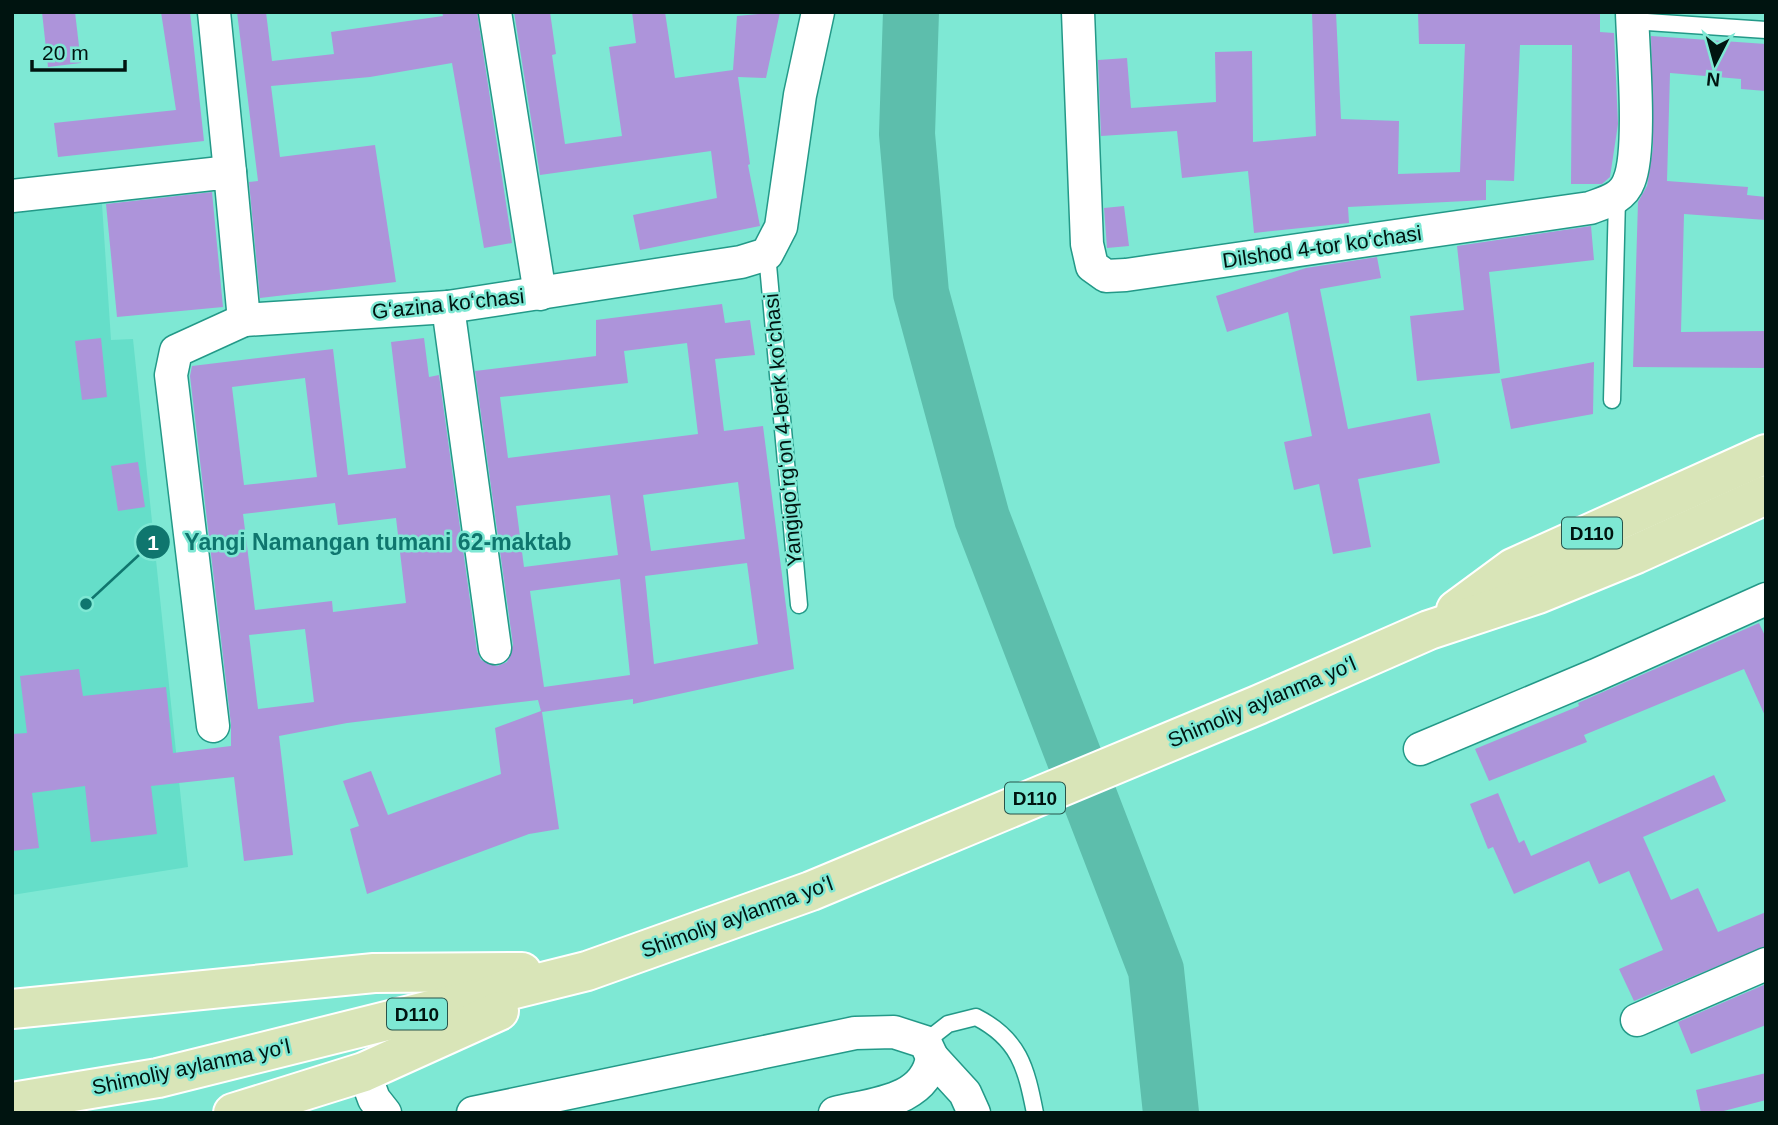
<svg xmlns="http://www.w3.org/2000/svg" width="1778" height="1125" font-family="Arial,sans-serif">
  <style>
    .built { fill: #65dec9 }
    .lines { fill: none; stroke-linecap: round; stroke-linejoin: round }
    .river { stroke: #5dbeac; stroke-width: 56 }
    .building { fill: #ad94da; fill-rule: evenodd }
    .service-casing { stroke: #239988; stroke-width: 19 }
    .minor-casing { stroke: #239988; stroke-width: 35 }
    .primary-casing { stroke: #fff; stroke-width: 42 }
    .service { stroke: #fff; stroke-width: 16 }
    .minor { stroke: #fff; stroke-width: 32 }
    .primary { stroke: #d9e5b8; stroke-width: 38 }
    .labels { text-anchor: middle; stroke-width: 5; stroke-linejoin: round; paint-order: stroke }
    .shield { fill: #7ee8d4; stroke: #26544b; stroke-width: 2 }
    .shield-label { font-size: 19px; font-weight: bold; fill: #001410 }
    .street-label { font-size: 21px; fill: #001410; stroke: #7ee8d4 }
    .leader { fill: none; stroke: #0f766e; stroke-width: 2.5 }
    .callout-dot { fill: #0f766e; stroke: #7ee8d4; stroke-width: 2.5 }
    .mark-label { font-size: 21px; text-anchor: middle; font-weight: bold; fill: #fff }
    .callout-label { font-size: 23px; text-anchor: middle; font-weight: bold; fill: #0f766e; stroke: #7ee8d4; stroke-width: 5; stroke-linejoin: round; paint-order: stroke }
  </style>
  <rect width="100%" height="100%" fill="#7ee8d4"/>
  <polygon class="built" points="102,204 111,340 133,339 188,867 12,895 12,213"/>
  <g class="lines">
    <polyline class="river" points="911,12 907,134 921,293 982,518 1156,970 1171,1113"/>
  </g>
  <g class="building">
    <polygon points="42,12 75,12 81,63 48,67"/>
    <polygon points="161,12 190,12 204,141 58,157 54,123 176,110"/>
    <polygon points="237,12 266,12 272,61 334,54 331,32 443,16 442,12 477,12 512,243 484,248 452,63 370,77 271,86 280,157 375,145 396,282 260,298 249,182 258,181"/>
    <polygon points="514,12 550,12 556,54 552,55 565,144 622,136 609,47 636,43 632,12 665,12 675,78 733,70 737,16 780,12 766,78 738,77 750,164 748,165 760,226 640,250 633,215 717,198 711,151 540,175"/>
    <polygon points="1312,12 1336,12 1341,119 1399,121 1398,174 1460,172 1465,44 1419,44 1418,12 1600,12 1600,32 1614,33 1618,124 1610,177 1602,184 1571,184 1572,45 1520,45 1514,181 1486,180 1486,200 1348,207 1349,223 1254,233 1248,171 1182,178 1177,131 1101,136 1098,60 1127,58 1131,108 1216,102 1215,52 1252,51 1253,142 1316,136"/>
    <polygon points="1651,36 1766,44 1766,91 1741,89 1741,79 1670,73 1667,181 1748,187 1747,195 1766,197 1766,220 1684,214 1681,332 1766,331 1766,368 1633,367 1638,202 1647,186 1653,148"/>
    <polygon points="212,192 223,307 117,317 106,204"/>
    <polygon points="1124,206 1129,246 1107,248 1104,208"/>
    <polygon points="1591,226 1594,260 1489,272 1500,373 1417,381 1410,316 1464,310 1457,246"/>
    <polygon points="1377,257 1381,278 1320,289 1348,429 1430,413 1440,463 1358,479 1371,547 1333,554 1319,484 1294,490 1284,442 1312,436 1288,312 1227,332 1216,296 1306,268"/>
    <path d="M722,304L725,323L750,320L755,355L715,359L724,431L763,426L794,669L633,704V699L542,712L559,829L529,834L367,894L350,829L359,826L343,781L371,771L388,815L501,774L495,728L541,711L538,700L347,723L279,736L293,855L244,861L234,777L151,786L157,834L91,842L85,786L32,793L39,848L12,851V734L27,733L20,676L79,669L83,696L166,687L173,753L231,746V724L190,376L192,366L333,349L348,475L406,468L391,342L424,338L429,377L439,375L477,651L481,660L497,666L507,662L513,645L475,371L596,356V320ZM687,343L698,434L508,458L500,397L628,383L624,351ZM305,378L317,477L244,485L232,387ZM738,482L745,539L651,551L643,495ZM610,495L618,555L524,567L516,506ZM335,503L338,525L396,518L406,603L333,612L332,601L255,610L243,514ZM747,563L758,644L654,664L645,576ZM620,579L630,675L544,687L530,591ZM305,629L314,702L258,709L249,635Z"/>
    <polygon points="101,338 107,397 82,400 75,341"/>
    <polygon points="1594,362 1593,414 1511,429 1501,379"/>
    <polygon points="138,462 145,507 118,511 111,466"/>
    <polygon points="1759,623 1766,638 1766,718 1744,669 1584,735 1587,742 1489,781 1475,749 1579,706 1578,703"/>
    <polygon points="1714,775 1726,801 1643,837 1671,900 1698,888 1718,932 1766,912 1766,946 1634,1001 1619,969 1663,950 1629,871 1599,884 1589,861 1514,894 1493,847 1488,849 1470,804 1498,793 1519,843 1524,840 1531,856"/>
    <polygon points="1766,984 1766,1025 1691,1054 1678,1022"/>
    <polygon points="1766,1073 1766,1100 1716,1113 1701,1113 1696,1090"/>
  </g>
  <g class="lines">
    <g class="service-casing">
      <g id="service">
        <polyline points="1632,21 1766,30"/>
        <polyline points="767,254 799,605"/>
        <polyline points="1612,400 1617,198"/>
        <path d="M925,1042L948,1024L976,1017C1019,1039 1026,1067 1035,1113"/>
      </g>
    </g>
    <g class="minor-casing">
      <g id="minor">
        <polyline points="214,12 230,172"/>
        <polyline points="495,12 540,294"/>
        <path d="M1078,12L1087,244L1092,266L1106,276L1126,275L1590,208C1606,202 1623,198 1629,181C1642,150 1633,51 1632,12"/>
        <polyline points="12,196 230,172 244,320 448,307 741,262 767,254 781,227 800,95 818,12"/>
        <polyline points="448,307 495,648"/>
        <polyline points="213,726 171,375 176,351 244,320"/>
        <polyline points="1420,749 1596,675 1766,599"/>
        <polyline points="1637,1020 1766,964"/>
        <polyline points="364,1072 374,1099 385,1113"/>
        <polyline points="473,1113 855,1033 894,1032 925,1042 932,1057"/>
        <path d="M835,1113C871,1104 926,1102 932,1057L965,1093L974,1113"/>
      </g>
    </g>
    <g class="primary-casing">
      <g id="primary">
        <polyline points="1456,610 1513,568 1766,454"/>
        <polyline points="12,1009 374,973 522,972"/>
        <polyline points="12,1102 158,1078 587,971 811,891 1258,705 1429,630 1538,594 1636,554 1766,495"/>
        <polyline points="233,1113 364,1072 499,1011"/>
      </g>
    </g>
    <use href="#service" class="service"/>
    <use href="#minor" class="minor"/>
    <use href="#primary" class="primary"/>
  </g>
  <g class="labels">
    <g class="shield">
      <rect x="1562" y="517.5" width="60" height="31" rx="5"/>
      <rect x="1005" y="782.5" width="60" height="31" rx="5"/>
      <rect x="387" y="998.5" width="60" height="31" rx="5"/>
    </g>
    <g class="shield-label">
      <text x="1592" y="540">D110</text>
      <text x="1035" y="805">D110</text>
      <text x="417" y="1021">D110</text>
    </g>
    <g class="street-label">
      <text transform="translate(1322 247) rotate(-8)" y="7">Dilshod 4-tor koʻchasi</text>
      <text transform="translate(448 304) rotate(-6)" y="7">Gʻazina koʻchasi</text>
      <text transform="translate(783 430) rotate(-95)" y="7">Yangiqoʻrgʻon 4-berk koʻchasi</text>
      <text transform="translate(1262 702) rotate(-23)" y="7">Shimoliy aylanma yoʻl</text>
      <text transform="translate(737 917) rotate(-20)" y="7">Shimoliy aylanma yoʻl</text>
      <text transform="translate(191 1067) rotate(-12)" y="7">Shimoliy aylanma yoʻl</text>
    </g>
  </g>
  <path class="leader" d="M86 604L153 542"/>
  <g class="callout-dot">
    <circle cx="86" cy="604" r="7"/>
    <circle cx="153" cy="542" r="18"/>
  </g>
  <g class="mark-label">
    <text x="153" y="550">1</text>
  </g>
  <g class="callout-label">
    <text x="378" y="550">Yangi Namangan tumani 62-maktab</text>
  </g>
  <rect width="1778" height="1125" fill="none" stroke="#001410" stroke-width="28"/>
  <g transform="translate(1715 63) rotate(186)" stroke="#7ee8d4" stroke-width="5" paint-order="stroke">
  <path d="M0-5L12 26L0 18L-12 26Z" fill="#001410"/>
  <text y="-10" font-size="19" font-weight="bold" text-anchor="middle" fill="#001410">N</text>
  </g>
  <path d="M32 60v10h93v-10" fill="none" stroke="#001410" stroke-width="3.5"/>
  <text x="42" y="60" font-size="21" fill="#001410" stroke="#7ee8d4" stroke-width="5" paint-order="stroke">20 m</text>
</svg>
